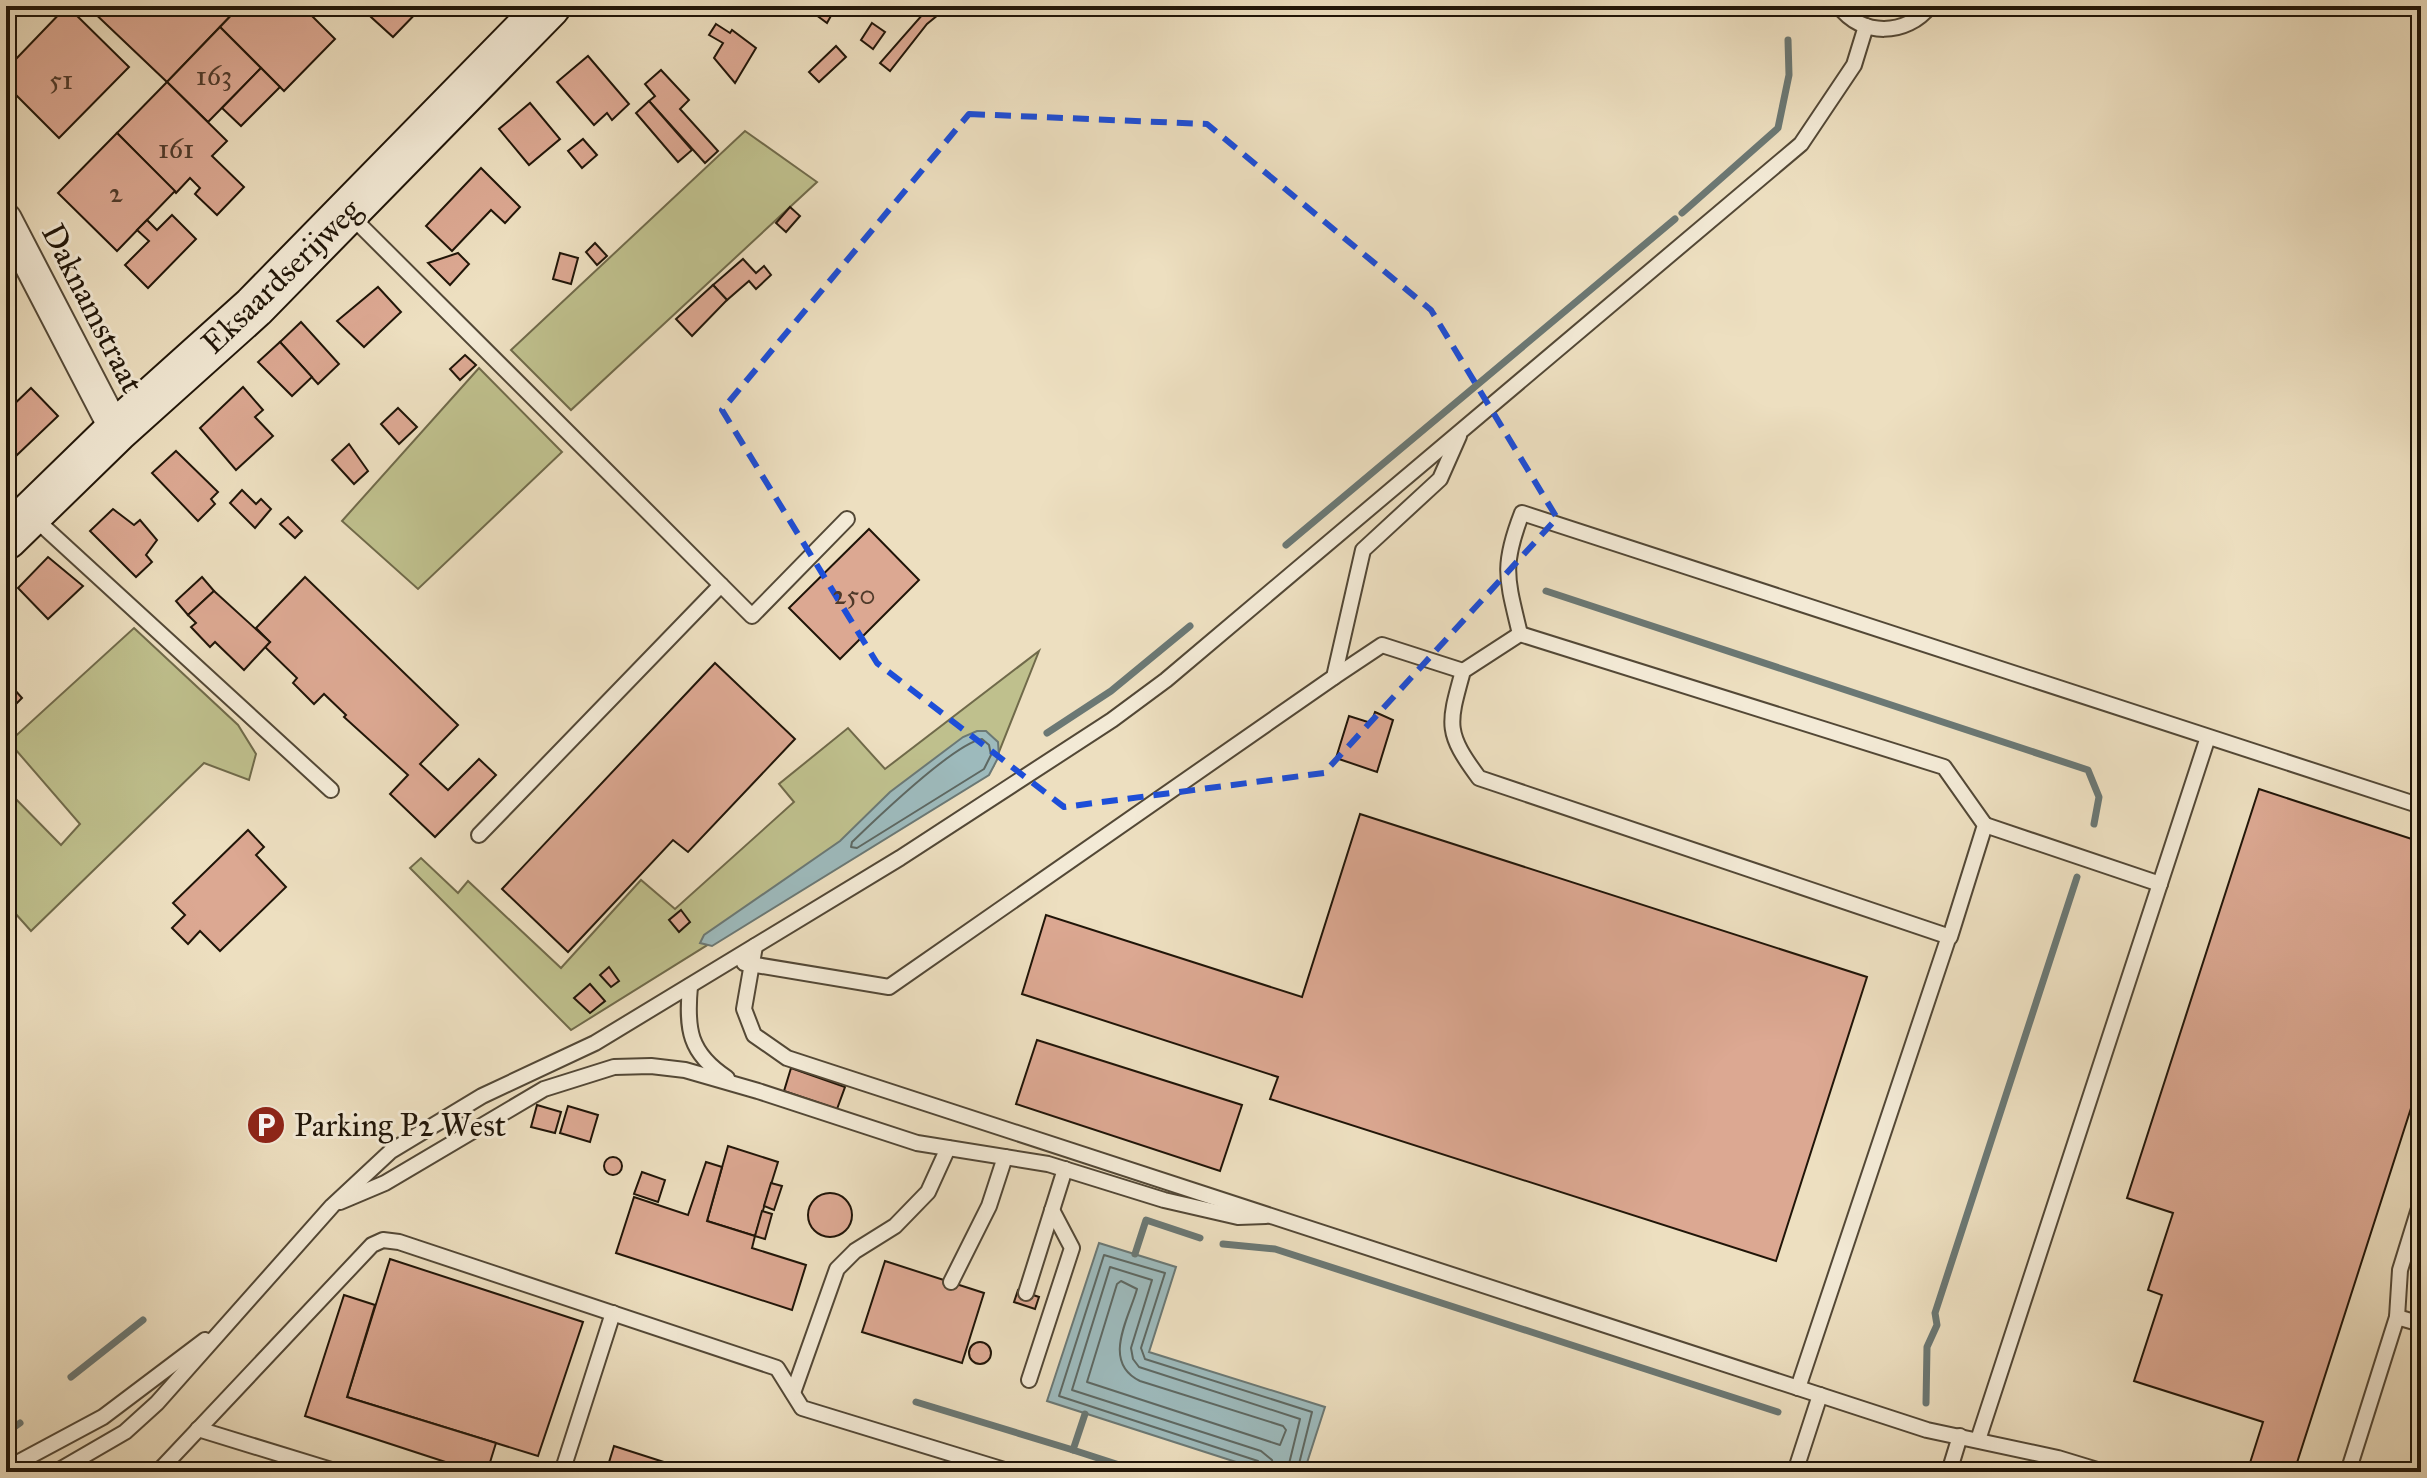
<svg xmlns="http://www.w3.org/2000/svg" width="2427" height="1478" font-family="'IM FELL Great Primer',serif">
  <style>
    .green { fill: #bfc08d; stroke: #706a4a; stroke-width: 2 }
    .water { fill: #9dbabc; stroke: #6b7874; stroke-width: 2 }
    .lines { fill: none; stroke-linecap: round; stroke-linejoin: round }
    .shore { stroke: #5e6862; stroke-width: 2 }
    .stream { stroke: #6b7874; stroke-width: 7 }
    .building { fill: #dca892; stroke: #201508; stroke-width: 2 }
    .lane-casing { stroke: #534836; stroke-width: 18 }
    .street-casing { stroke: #534836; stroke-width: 34 }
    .secondary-casing { stroke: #201508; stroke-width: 46 }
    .lane { stroke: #f3ead6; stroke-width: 14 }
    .street { stroke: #f3ead6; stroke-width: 30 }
    .secondary { stroke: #f3ead6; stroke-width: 42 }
    .marked { fill: none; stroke: #1d4ed8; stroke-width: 6; stroke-dasharray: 16 10; stroke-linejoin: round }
    .labels { text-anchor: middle; stroke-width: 6; stroke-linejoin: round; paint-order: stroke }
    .number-label { font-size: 28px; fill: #4f3a2a }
    .street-label { font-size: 32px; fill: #201508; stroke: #f3ead6 }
    .poi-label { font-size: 32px; fill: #201508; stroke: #f3ead6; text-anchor: start }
  </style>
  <rect width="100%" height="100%" fill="#eddfc0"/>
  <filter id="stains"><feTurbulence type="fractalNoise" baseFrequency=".0025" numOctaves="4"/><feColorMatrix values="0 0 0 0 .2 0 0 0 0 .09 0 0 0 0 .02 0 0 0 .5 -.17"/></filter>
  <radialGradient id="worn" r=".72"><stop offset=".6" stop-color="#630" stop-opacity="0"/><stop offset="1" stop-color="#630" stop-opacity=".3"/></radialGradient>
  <g class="green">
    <polygon points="745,131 817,182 571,410 511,350"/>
    <polygon points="479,368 562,452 418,589 342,521"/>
    <polygon points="134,628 238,725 256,754 249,780 204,763 31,931 6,903 6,789 61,845 80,824 9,742"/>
    <polygon points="1039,651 993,767 571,1030 410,868 421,858 458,893 468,881 561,968 641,880 675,909 794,802 779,784 848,728 885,769"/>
  </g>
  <g class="water">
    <polygon points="977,731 986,731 998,742 999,756 989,775 712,946 700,943 704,935 840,841 890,792 963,737"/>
    <polygon points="1099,1243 1176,1267 1149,1352 1325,1407 1304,1472 1267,1472 1047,1401"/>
  </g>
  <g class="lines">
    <g class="shore">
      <path d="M982,739L989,745L991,755L984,769L857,848L851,847L852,842C876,819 953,744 982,739Z"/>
      <path d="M1121,1281L1137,1289C1129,1318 1101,1362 1140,1381L1283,1426L1286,1430L1280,1445L1087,1382L1117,1284Z"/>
      <polyline points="1264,1472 1258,1461 1059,1396 1104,1255 1165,1273 1141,1348 1145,1359 1312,1412 1297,1472"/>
      <polyline points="1274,1472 1272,1460 1261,1451 1072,1390 1110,1267 1152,1280 1131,1348 1133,1359 1139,1367 1300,1419 1287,1472"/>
    </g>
    <g class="stream">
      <polyline points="1682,213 1778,128 1789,75 1788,40"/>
      <polyline points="1286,545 1675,219"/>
      <polyline points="1546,591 2088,770 2099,797 2094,824"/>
      <polyline points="1047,733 1111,691 1190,626"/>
      <polyline points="1223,1244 1275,1249 1778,1412"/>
      <polyline points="1135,1254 1146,1220 1200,1238"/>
      <polyline points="71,1377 143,1320"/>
      <polyline points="916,1402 1073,1450"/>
      <polyline points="1926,1403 1927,1347 1937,1325 1935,1313 2077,877"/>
      <polyline points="1085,1414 1073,1450 1141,1472"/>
      <polyline points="6,1433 20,1423"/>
    </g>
  </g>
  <g class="building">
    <polygon points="67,6 129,67 59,138 15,94 12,97 6,92 6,63 12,57 15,60"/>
    <polygon points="87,6 240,6 167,82"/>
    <polygon points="240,6 302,6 335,39 284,91 220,27"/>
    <polygon points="423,6 393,37 371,17 379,6"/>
    <polygon points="804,6 823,6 832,14 827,23"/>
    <polygon points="930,6 949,6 927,24 890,71 880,63"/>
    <polygon points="872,23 885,32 873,49 861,40"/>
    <polygon points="716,24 730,33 732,30 756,48 735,83 714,58 723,43 709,35"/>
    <polygon points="220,27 261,68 208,122 167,82"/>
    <polygon points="836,46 846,57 819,82 809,72"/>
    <polygon points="588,56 629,104 612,120 607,113 594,125 557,82"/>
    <polygon points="261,68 280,87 241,126 222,108"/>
    <polygon points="661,70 689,100 680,109 718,151 705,163 649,101 655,96 645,84"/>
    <polygon points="167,82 227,141 212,156 244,187 217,215 195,194 200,188 190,178 176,193 117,133"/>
    <polygon points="649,101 692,150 678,162 636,113"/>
    <polygon points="530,103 560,139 529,165 499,129"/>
    <polygon points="117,133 175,191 117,251 58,193"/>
    <polygon points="583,139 597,155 582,168 568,151"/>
    <polygon points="481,168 520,207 505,223 491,210 452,251 426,226"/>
    <polygon points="790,207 800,216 786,232 776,223"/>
    <polygon points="172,215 196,239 148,288 125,265 149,241 137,230 147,220 157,230"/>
    <polygon points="595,243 607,256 597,265 586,252"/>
    <polygon points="458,253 469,264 450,285 428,263"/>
    <polygon points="560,253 578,258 571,284 553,279"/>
    <polygon points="743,259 756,273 764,266 771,275 756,289 749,281 727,300 713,285"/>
    <polygon points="713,285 727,300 692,336 676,319"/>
    <polygon points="378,287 401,312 364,347 337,321"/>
    <polygon points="301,322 339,364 318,384 280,342"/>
    <polygon points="280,342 312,377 292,396 258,362"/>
    <polygon points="465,355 476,365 460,380 450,369"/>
    <polygon points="243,387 263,410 255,417 273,436 236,470 200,428"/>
    <polygon points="31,388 58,416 17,455 6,443 6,412"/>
    <polygon points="398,408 417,427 399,444 381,424"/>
    <polygon points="349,444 368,471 354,484 332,460"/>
    <polygon points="176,451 218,492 211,499 215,504 198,521 152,473"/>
    <polygon points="242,490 256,504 261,499 271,509 255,528 230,503"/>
    <polygon points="113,509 134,525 140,520 157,540 146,555 152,562 136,577 90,531"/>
    <polygon points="288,517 302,531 295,538 280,524"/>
    <polygon points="869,529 919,580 840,659 789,608"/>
    <polygon points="48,557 83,586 48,619 18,588"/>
    <polygon points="202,577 214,591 188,615 176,601"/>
    <polygon points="305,577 458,725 420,764 448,790 479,759 496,775 435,837 390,794 408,775 344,717 346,715 324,694 314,704 293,683 297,678 265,647 270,642 256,628"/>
    <polygon points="214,591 270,642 244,670 215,642 210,647 191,627 196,623 188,615"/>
    <polygon points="715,663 795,739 688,852 673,840 568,952 502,889"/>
    <polygon points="6,680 22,698 10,710 6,706"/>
    <polygon points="1375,712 1393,720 1377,772 1336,758 1349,716 1371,723"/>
    <polygon points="2259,789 2421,842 2421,1077 2294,1472 2268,1472 2249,1466 2263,1422 2134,1381 2162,1295 2148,1290 2173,1213 2127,1198"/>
    <polygon points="1360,814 1867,977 1776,1261 1270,1099 1278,1077 1022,994 1046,915 1302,997"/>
    <polygon points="248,830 264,847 256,855 286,887 220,951 200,931 188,944 172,928 185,915 173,903"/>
    <polygon points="681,910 690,922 679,932 669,920"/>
    <polygon points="609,967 619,981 611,987 600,975"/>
    <polygon points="590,984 605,1001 590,1013 574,998"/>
    <polygon points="1037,1040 1242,1105 1220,1171 1016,1104"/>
    <polygon points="791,1068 845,1087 837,1109 784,1091"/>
    <polygon points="537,1105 561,1112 555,1133 531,1127"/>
    <polygon points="568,1106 598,1115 590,1142 560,1133"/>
    <polygon points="728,1146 778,1162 755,1236 707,1221"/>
    <circle cx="613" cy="1166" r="9"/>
    <polygon points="706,1162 722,1167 707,1221 755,1236 752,1248 806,1265 792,1310 616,1253 634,1197 688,1215"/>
    <polygon points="642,1172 665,1180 658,1202 634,1194"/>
    <polygon points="771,1183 782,1186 774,1210 764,1206"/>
    <circle cx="830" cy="1215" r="22"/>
    <polygon points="762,1211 772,1214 765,1239 755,1236"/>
    <polygon points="390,1259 583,1322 538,1456 347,1397"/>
    <polygon points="885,1261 984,1293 962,1363 862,1332"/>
    <polygon points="1018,1290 1039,1297 1035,1309 1014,1302"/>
    <polygon points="344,1295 375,1305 347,1397 496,1443 487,1472 476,1472 305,1416"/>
    <circle cx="980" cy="1353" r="11"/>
    <polygon points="614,1446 695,1472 606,1472"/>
  </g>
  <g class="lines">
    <g class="lane-casing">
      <g id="lane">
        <path d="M1839,6C1861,37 1907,36 1930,6"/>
        <polyline points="350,215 721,585 479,835"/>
        <polyline points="32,516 331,790"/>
        <polyline points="721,585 752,616 847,519"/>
        <path d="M1520,634C1507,579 1501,567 1522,513L2421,806"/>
        <path d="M1334,677L1382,645L1463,671C1448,725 1445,732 1479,778L1950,937L1985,825L1944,767L1520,634L1463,671"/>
        <polyline points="1985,825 2160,884"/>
        <polyline points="755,946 744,1009 754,1035 787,1058 1927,1430 2058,1458 2104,1472"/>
        <polyline points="744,963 889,987 1334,677 1363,550 1440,479 1459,436"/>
        <path d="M690,986C686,1029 689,1053 727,1078"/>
        <polyline points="340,1202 385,1183 544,1089 614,1067 651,1066 685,1070 758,1091 917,1143 1048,1164 1164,1200 1238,1217 1266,1216"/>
        <polyline points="951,1282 989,1206 1005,1157"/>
        <polyline points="1026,1293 1065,1169"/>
        <polyline points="2397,1317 2400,1270 2421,1202"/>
        <polyline points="1029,1380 1072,1248 1052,1210"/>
        <polyline points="1798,1388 1949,936"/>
        <polyline points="793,1393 837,1269 855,1251 895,1226 928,1192 948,1148"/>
        <polyline points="198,1429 338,1472"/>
        <polyline points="1978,1440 2207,740"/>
        <polyline points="6,1469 103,1417 205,1340"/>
        <polyline points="56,1472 125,1432 157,1403 332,1206 391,1151 482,1096 595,1043 900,858 1112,720 1166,680 1801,144 1854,65 1866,26"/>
        <polyline points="158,1472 372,1245 383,1240 399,1242 777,1368 802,1408 1011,1472"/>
        <polyline points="562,1472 613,1313"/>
        <polyline points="1795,1472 1820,1395"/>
        <polyline points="1949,1472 1960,1436"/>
        <polyline points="2348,1472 2397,1317 2421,1324"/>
      </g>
    </g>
    <g class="street-casing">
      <polyline id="street" points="6,219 116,431"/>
    </g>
    <g class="secondary-casing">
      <polyline id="secondary" points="6,538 116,431 254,307 549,6"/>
    </g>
    <use href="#lane" class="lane"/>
    <use href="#street" class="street"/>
    <use href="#secondary" class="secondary"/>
  </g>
  <path class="marked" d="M969,114L1207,124L1431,310L1557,518L1324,773L1064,807L877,663L722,410Z"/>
  <defs>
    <g id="parking-disc" transform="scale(2)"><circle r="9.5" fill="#8f2418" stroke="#f3ead6"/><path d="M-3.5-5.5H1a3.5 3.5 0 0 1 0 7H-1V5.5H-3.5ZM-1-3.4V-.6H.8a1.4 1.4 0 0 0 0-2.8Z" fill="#fff"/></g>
  </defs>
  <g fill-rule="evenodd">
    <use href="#parking-disc" x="266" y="1125"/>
  </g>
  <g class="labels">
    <g class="number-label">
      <text x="214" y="85">163</text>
      <text x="61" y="89">51</text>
      <text x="176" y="158">161</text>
      <text x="116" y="202">2</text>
      <text x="854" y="604">250</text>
    </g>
    <g class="street-label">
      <text transform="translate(281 276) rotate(-44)" y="11">Eksaardserijweg</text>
      <text transform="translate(93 308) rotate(63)" y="11">Daknamstraat</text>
    </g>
    <g class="poi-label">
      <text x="294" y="1136">Parking P2 West</text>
    </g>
  </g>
  <rect width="2427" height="1478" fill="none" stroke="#eddfc0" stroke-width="32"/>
  <rect x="8" y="8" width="2411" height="1462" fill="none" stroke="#201508" stroke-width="4"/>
  <rect x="16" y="16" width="2395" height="1446" fill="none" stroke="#201508" stroke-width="2"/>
  <rect width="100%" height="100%" filter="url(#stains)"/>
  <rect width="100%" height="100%" fill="url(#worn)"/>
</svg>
